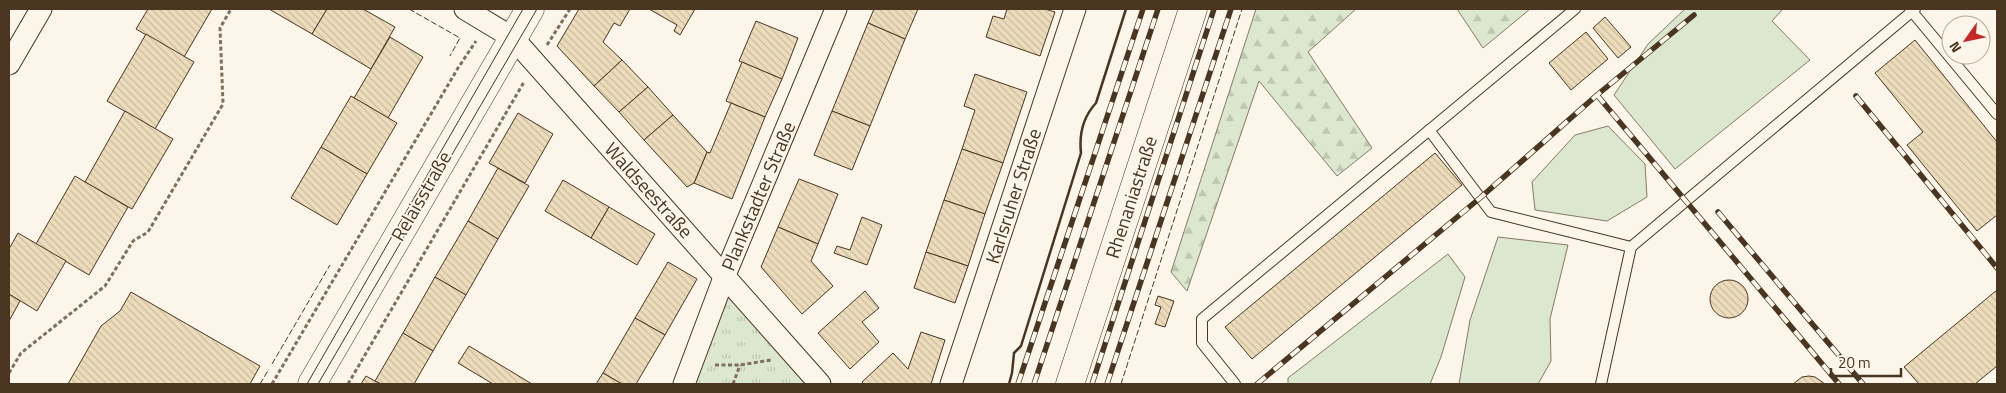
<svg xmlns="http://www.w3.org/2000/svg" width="2006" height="393" font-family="'Titillium Web',sans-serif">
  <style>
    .grass { fill: #dce7d0; stroke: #887966 }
    .forest { fill: url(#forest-firs); stroke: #887966 }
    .park { fill: url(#park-tufts); stroke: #887966 }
    .building { fill: url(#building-back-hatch); stroke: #4a3520 }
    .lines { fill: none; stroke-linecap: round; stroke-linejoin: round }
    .lane-casing { stroke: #4a3520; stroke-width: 12 }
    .street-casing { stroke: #4a3520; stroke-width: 23 }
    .secondary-casing { stroke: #4a3520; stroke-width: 29 }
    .path { stroke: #7f6f5c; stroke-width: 3; stroke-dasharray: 4 2.5; stroke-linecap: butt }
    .lane { stroke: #fbf6e9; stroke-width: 10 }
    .street { stroke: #fbf6e9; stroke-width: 21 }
    .secondary { stroke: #fbf6e9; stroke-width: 28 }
    .tram { stroke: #4a3520; stroke-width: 1 }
    .rail-casing { stroke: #4a3520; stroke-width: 5.5 }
    .rail { stroke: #fbf6e9; stroke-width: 4; stroke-dasharray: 11; stroke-linecap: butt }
    .fence { stroke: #4a3520; stroke-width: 1; stroke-dasharray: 6 2.5; stroke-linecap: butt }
    .wall { stroke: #4a3520; stroke-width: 2.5 }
    .labels { text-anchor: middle; stroke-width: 4; stroke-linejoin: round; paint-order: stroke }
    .street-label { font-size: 19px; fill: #4a3520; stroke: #fbf6e9 }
  </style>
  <defs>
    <pattern id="forest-firs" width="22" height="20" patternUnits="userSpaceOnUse" patternTransform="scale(1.25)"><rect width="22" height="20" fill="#dce7d0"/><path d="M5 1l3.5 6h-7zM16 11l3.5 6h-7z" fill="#bec7b2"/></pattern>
    <pattern id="park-tufts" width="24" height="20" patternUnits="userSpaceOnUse" patternTransform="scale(1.25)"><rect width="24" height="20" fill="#dce7d0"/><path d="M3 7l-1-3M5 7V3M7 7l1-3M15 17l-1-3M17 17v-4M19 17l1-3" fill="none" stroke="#bec7b2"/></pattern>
    <pattern id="building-back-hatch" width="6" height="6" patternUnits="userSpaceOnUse" patternTransform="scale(1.25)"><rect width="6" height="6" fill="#ecdcbc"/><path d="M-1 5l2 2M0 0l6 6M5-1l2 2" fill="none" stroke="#ccbda1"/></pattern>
  </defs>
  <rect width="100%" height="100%" fill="#fbf6e9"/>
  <g class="grass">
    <polygon points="1685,9 1783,9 1772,21 1810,60 1675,169 1614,95 1648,44"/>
    <polygon points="1608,126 1645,164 1647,197 1607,221 1535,210 1532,182 1575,135"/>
    <polygon points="1498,237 1568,245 1550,319 1551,361 1538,384 1459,384 1470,320"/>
    <polygon points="1448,254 1465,277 1441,357 1430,384 1288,384 1288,378"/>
  </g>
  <g class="forest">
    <polygon points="1256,9 1356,9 1308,52 1372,148 1337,176 1259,81 1187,291 1171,272"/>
    <polygon points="1457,9 1530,9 1483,48"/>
  </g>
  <polygon class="park" points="725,275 814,384 686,384"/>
  <g class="building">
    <polygon points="148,9 212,9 184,57 136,29"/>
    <polygon points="269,9 327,9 312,34"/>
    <polygon points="327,9 363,9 395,27 371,69 312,34"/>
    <polygon points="579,9 630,9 620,26 614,23 603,42 622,60 594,86 557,46"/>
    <polygon points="649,9 695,9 680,35 674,31 677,25"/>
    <polygon points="874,9 918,9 905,39 868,23"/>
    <polygon points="1007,9 1045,9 1055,12 1040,56 986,37 993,16 1004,19"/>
    <polygon points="1605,17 1631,47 1618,58 1593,28"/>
    <polygon points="756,21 798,38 782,79 739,61"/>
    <polygon points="868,23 905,39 870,126 832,111"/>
    <polygon points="1586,32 1608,59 1571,90 1549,63"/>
    <polygon points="146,34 194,62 155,129 107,101"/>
    <polygon points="390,37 423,57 388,118 354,98"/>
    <polygon points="1915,40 1997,142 1997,215 1977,231 1907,145 1923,132 1875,73"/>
    <polygon points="622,60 648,87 619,112 594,86"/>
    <polygon points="742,62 782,79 765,117 726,101"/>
    <polygon points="975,74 1027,92 1003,163 962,149 975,110 964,106"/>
    <polygon points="648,87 673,115 644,140 619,112"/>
    <polygon points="351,96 397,123 367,174 321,147"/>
    <polygon points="731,103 765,117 732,199 694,183 707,152 710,153"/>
    <polygon points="125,111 173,139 132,209 85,182"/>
    <polygon points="832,111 870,126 852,170 814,155"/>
    <polygon points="518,113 553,134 525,183 489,163"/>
    <polygon points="673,115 707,152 694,183 687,187 644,140"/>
    <polygon points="321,147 367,174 337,225 291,198"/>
    <polygon points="962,149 1003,163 985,214 944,200"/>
    <polygon points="1435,153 1462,185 1252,359 1225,327"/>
    <polygon points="498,168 529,186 498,239 468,221"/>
    <polygon points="75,176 128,207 89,275 36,244"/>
    <polygon points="799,179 838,194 818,244 778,227"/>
    <polygon points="563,180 609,207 591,238 545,211"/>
    <polygon points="944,200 985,214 968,266 926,252"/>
    <polygon points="609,207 655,234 637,265 591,238"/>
    <polygon points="862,217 882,225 867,265 834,253 837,246 850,250"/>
    <polygon points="468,221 498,239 466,295 435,277"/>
    <polygon points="778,227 818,244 811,261 833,286 802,314 761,267"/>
    <polygon points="18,233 66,261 37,311 9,294 9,249"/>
    <polygon points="926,252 968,266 955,303 914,288"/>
    <polygon points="668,262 697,279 665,335 635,318"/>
    <polygon points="435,277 466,295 433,351 403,333"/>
    <circle cx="1729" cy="299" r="19"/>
    <polygon points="1997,290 1997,366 1975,384 1919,384 1904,367"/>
    <polygon points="865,291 879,308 862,322 879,342 850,369 818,333"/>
    <polygon points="131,292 260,366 250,384 68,384 101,326 120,311"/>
    <polygon points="9,294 20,301 9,321"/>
    <polygon points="1158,296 1174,301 1165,327 1155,324 1161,307 1155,305"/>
    <polygon points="635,318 665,335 636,384 622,384 603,373"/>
    <polygon points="921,332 945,340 931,384 864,384 862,382 893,353 908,369"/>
    <polygon points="403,333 433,351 414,384 381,384 375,381"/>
    <polygon points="469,346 532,384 493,384 458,363"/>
    <polygon points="603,373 622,384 596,384"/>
    <polygon points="366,376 375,381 381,384 361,384"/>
    <polygon points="1809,376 1815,377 1825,384 1793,384 1802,377"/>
  </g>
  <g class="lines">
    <g class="lane-casing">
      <g id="lane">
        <polyline points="1910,9 1997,114"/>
        <polyline points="1429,130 1491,212 1631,247 1915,9"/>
        <polyline points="1235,384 1202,343 1202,319 1575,9"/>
        <polyline points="1601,384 1631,247"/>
      </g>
    </g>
    <g class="street-casing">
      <g id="street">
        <polyline points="465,9 513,38 820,384"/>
        <polyline points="9,64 41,9"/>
        <polyline points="684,384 725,275 836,9"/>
        <polyline points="951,384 1075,9"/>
      </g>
    </g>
    <g class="secondary-casing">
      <g id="secondary">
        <polyline points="312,384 530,9"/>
        <polyline points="1070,384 1193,9"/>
      </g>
    </g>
    <g class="path">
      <polyline points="547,45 570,9"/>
      <polyline points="715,365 740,365 771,360"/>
      <polyline points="9,373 21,353 105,286 133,241 148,232 223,104 220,28 231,9"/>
      <polyline points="272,384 458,68 476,41"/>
      <polyline points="348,384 524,82"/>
      <polyline points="733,384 740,365"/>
    </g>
    <use href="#lane" class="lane"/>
    <use href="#street" class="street"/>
    <use href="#secondary" class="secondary"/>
    <g class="tram">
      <polyline points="307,384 523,9"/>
      <polyline points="318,384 537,9"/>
    </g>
    <g class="rail-casing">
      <g id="rail">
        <polyline points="1597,95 1839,384"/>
        <polyline points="1856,96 1997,268"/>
        <polyline points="1718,212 1863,384"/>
        <polyline points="1018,384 1143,9"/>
        <polyline points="1034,384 1158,9"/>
        <polyline points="1092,384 1214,9"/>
        <polyline points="1107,384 1231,9"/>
        <polyline points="1257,384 1480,198 1597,95 1694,15"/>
      </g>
    </g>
    <use href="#rail" class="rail"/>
    <g class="fence">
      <polyline points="409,9 460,38 450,56"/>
      <polyline points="272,364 330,265"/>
      <polyline points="260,384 269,369"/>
      <polyline points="1121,384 1242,9"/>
    </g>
    <path class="wall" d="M1009,384L1012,373L1014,353L1021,346L1081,153C1079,135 1083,117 1096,103L1126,9"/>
  </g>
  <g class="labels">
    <g class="street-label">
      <text transform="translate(649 190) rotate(48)" y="7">Waldseestraße</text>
      <text transform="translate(421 196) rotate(-60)" y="7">Relaisstraße</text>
      <text transform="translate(758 196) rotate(-67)" y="7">Plankstadter Straße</text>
      <text transform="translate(1013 196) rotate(-72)" y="7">Karlsruher Straße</text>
      <text transform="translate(1131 197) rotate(-72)" y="7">Rhenaniastraße</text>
    </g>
  </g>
  <rect width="2006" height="393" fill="none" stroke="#4a3520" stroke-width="20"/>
  <g transform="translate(1966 40) rotate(237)"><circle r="24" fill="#fbf6e9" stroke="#b4a999"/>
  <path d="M0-4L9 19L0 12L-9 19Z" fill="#c62828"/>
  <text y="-8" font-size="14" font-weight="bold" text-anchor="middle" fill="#4a3520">N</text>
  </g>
  <path d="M1831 368v8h70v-8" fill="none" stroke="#4a3520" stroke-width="2.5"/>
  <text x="1838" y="368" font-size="15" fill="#4a3520" stroke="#fbf6e9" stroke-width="4" paint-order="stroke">20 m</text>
</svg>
